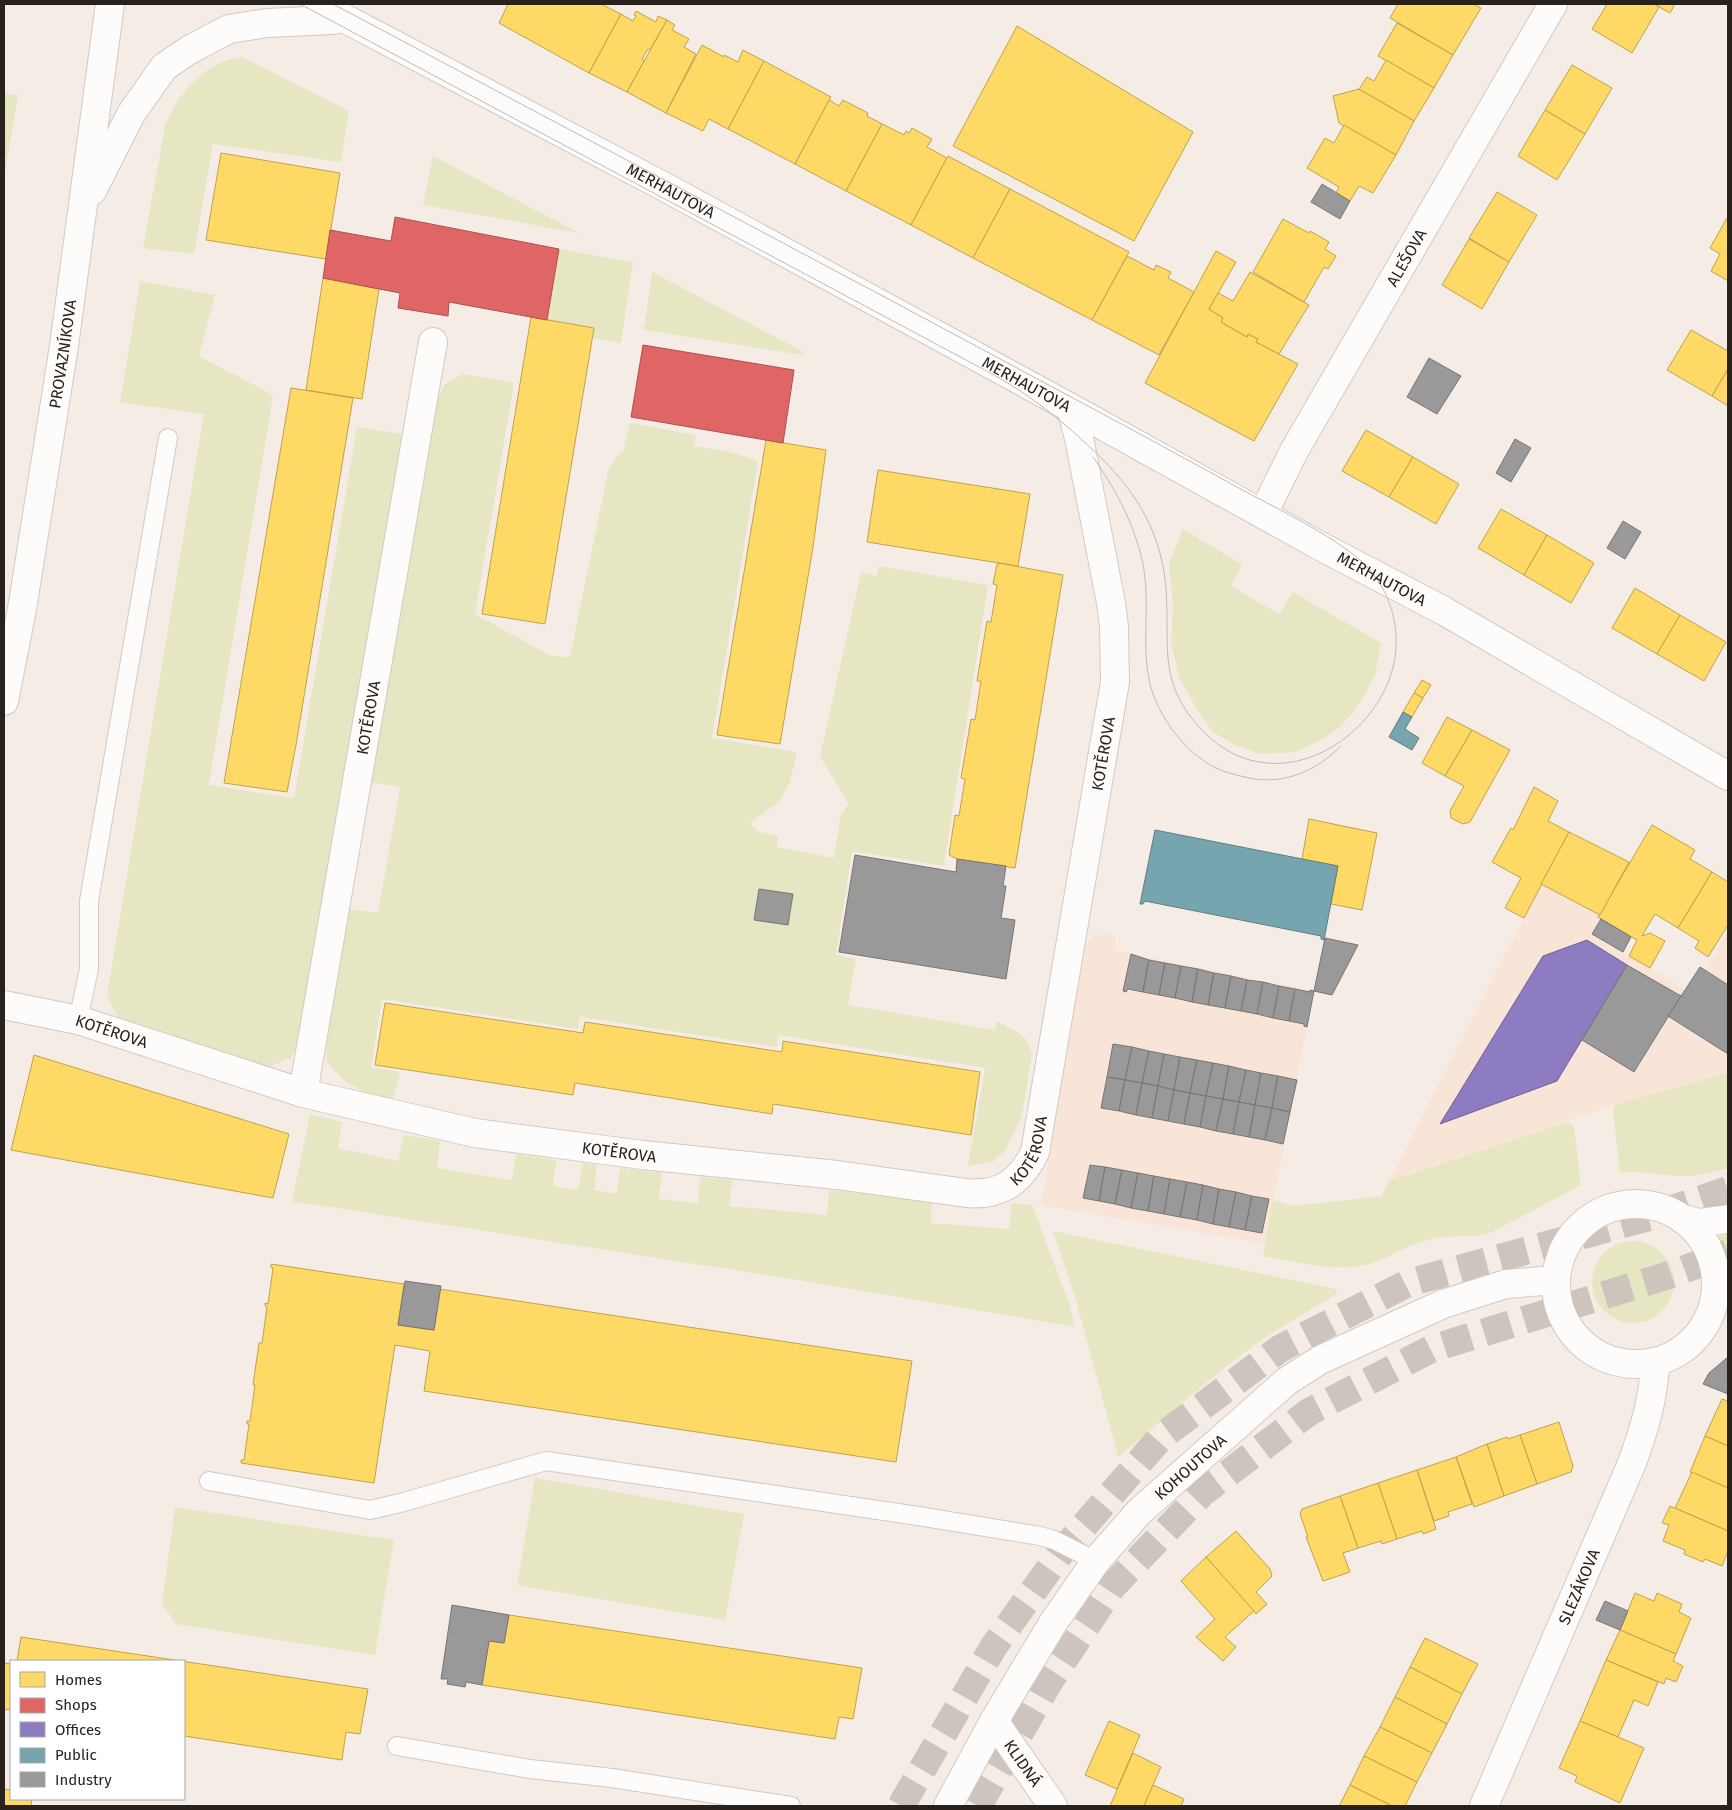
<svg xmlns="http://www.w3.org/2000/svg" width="1732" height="1810" font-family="'Fira Sans',sans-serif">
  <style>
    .built { fill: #f9e5d8 }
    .green { fill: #e6e6c2 }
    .homes { fill: #ffd966; stroke: #bfa250 }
    .shops { fill: #e06666; stroke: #a95250 }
    .offices { fill: #8e7cc3; stroke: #706191 }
    .public { fill: #76a5af; stroke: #5f7e83 }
    .industry { fill: #999; stroke: #777574 }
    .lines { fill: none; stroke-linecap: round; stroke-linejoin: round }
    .trunk-tunnel { stroke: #cdc4be; stroke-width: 28; stroke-dasharray: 28 14; stroke-linecap: butt }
    .service-casing { stroke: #d1c9c4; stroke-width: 20 }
    .minor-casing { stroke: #d1c9c4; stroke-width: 30 }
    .tertiary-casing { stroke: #d1c9c4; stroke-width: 30 }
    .secondary-casing { stroke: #d1c9c4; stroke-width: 30 }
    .service { stroke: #fefcfb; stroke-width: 18 }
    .minor { stroke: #fefcfb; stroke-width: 28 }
    .tertiary { stroke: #fefcfb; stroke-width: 28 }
    .secondary { stroke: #fefcfb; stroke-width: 28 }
    .tram { stroke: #bdbbb9; stroke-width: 1 }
    .labels { text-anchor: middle; stroke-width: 5; stroke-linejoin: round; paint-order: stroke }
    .street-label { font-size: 16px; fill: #29221c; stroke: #fff }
  </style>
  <rect width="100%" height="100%" fill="#f6ece6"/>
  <g class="built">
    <polygon points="1541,884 1600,915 1599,917 1601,919 1592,934 1686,990 1668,1016 1728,1054 1728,1073 1614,1105 1389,1181"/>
    <polygon points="1728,932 1728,985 1705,970"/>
    <polygon points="1106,935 1116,936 1114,950 1314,991 1265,1243 1041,1205 1085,946 1095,936"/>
  </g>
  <g class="green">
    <path d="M242,57L349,111L341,162L213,144L194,254L143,248L165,126C179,92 204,62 242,57Z"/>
    <polygon points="4,93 18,95 4,179"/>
    <polygon points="433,156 579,233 423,205"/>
    <polygon points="559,249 633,262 621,343 593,338 594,328 547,320"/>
    <polygon points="652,272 802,351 803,355 644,330"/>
    <polygon points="140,281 215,295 199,356 273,395 209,785 294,798 357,427 407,435 305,1032 291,1058 268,1067 126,1024 118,1018 107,996 204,414 120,402"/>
    <polygon points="463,374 514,383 475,614 551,656 570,657 608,471 615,459 623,451 630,423 696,435 694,446 730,452 758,461 712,738 797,752 789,784 779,802 750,823 757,831 778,836 777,847 834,858 841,814 849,804 820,757 861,572 877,576 879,566 988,585 944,866 852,851 836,955 856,959 848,1005 995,1030 996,1022 999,1022 1019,1033 1027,1040 1032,1054 1022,1116 1004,1152 993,1161 968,1166 985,1068 778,1035 777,1047 580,1017 578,1029 382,999 371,1067 400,1072 393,1100 365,1093 342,1079 327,1061 326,1042 348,909 378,913 400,787 370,782 432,412 444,385"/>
    <polygon points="1183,529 1242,564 1231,586 1279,614 1293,592 1381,643 1375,676 1357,708 1339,728 1323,739 1295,752 1261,754 1236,746 1213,732 1197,709 1179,678 1171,642 1173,603 1169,563"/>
    <path d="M1728,1073V1168C1716,1171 1703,1175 1690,1176C1666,1177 1644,1170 1620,1173L1613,1113L1614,1105Z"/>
    <polygon points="310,1114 342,1122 338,1148 398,1161 404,1135 440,1141 437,1168 512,1180 516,1154 556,1160 553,1186 578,1190 583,1163 597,1165 594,1190 617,1194 620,1168 662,1173 659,1199 698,1203 700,1177 732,1180 729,1206 827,1215 829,1190 932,1197 931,1223 1009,1229 1012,1203 1032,1205 1068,1300 1075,1327 817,1283 292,1201"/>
    <path d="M1567,1122L1574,1126L1581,1185L1494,1231C1473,1240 1452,1234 1430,1239C1409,1244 1392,1256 1373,1263C1337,1274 1298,1262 1263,1256L1273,1200L1293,1206L1381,1196L1389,1181Z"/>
    <path d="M1053,1231L1336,1289L1337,1294C1303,1314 1268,1334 1237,1358C1197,1389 1159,1423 1120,1456H1118L1076,1300Z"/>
    <path d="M1728,1234V1293H1727C1727,1273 1724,1255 1714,1238Z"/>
    <circle cx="1633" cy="1282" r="41"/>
    <polygon points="535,1478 744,1514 725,1620 517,1585"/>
    <polygon points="175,1507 394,1540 375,1655 176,1624 162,1604"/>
  </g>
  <g class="homes">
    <polygon points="508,4 601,4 621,14 589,73 499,23"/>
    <polygon points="1398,4 1473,4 1481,8 1453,55 1390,18"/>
    <polygon points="1607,4 1654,4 1659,7 1632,53 1592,29"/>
    <polygon points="1654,4 1675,4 1670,13"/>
    <polygon points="636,11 656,22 658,16 667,20 650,50 648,49 642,59 644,61 627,92 589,73 621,14 633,21 636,16 634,15"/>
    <polygon points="667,20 675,25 672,30 689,39 684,47 696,54 666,113 627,92"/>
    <polygon points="1397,23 1453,55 1434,88 1378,56"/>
    <polygon points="1017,26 1193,132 1134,241 953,146"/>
    <polygon points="702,45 724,57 724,55 738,62 743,50 764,61 728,129 709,119 703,131 666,113"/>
    <polygon points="1386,60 1434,88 1414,121 1359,89 1367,77 1374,81"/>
    <polygon points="764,61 831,97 795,164 728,129"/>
    <polygon points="1572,65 1612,88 1585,134 1545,110"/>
    <polygon points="1359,89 1414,121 1396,155 1339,123 1333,96"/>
    <polygon points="829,100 839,106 843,100 868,113 867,116 882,124 846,191 795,164"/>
    <polygon points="1545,110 1585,134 1557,180 1518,156"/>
    <polygon points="882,124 904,135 906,131 909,133 912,128 932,139 927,147 947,158 911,225 846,191"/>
    <polygon points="1344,125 1396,155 1373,193 1359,186 1350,201 1336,193 1339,187 1307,168 1325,138 1334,143"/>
    <polygon points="221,153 340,173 326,259 206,240"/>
    <polygon points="948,156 1010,189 973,258 911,225"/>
    <polygon points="1010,189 1129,252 1092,320 973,258"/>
    <polygon points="1497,192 1537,215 1509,262 1469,238"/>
    <polygon points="1727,218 1728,219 1728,281 1711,271 1720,254 1710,248"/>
    <polygon points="1283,219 1309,233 1310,231 1329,242 1325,249 1336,256 1328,269 1324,267 1304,302 1253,272"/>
    <polygon points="1469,239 1509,262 1482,309 1442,285"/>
    <polygon points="1216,251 1236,262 1209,309 1223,318 1221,322 1247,337 1248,334 1258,339 1256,342 1298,364 1254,441 1145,383"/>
    <polygon points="1127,256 1154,270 1156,265 1171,272 1168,278 1194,292 1159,355 1092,320"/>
    <polygon points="1250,272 1309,305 1279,354 1256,342 1258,339 1248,334 1247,337 1221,322 1223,318 1209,309 1218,293 1233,301"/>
    <polygon points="323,278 379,289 362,399 306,390"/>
    <polygon points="531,317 594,328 545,624 482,614"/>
    <polygon points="1691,330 1728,351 1728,369 1712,396 1667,370"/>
    <polygon points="1728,369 1728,406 1712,396"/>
    <polygon points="291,388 353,398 296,745 287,792 224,783"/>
    <polygon points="1366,430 1413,457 1389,497 1342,471"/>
    <polygon points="766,440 826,450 813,547 780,744 717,735"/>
    <polygon points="1413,457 1459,484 1436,524 1389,497"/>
    <polygon points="878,470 1030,494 1018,566 867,542"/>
    <polygon points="1501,509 1547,535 1524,575 1478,548"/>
    <polygon points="1547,535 1594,563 1571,603 1524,575"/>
    <polygon points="999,563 1063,575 1015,868 957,859 949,855 955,815 959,816 965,779 961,778 971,719 975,720 981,681 977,681 987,621 991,622 997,585 993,584 997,564 999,564"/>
    <polygon points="1635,588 1680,615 1657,654 1612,628"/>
    <polygon points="1680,615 1726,642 1704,681 1657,654"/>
    <polygon points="1422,680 1431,685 1423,698 1414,693"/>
    <polygon points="1414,693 1423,698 1412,717 1403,712"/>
    <polygon points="1447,717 1472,730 1445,776 1422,763"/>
    <polygon points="1472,730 1510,750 1470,822 1463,824 1451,818 1450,811 1464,786 1445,776"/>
    <polygon points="1534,787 1558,801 1548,821 1569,832 1524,918 1505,908 1521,878 1492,862 1511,828 1513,830"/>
    <polygon points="1309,819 1377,833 1362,910 1331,904 1338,866 1302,859"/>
    <polygon points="1652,825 1695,850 1690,859 1712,872 1678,928 1655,914 1642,936 1650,933 1665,941 1650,968 1629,956 1637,940 1598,917"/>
    <polygon points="1569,832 1629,862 1600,915 1541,884"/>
    <polygon points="1712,872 1728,882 1728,925 1708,957 1695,948 1699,941 1678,928"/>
    <polygon points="385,1003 583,1033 585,1022 782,1052 783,1041 980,1072 971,1135 773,1104 772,1114 575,1083 573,1095 375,1065"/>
    <polygon points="34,1055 289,1134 273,1198 11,1150"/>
    <polygon points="271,1264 404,1284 398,1325 434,1330 439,1289 912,1361 896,1462 424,1391 430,1351 395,1345 374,1483 241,1463 241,1460 244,1460 249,1424 247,1424 247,1421 250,1421 255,1385 253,1385 259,1343 262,1343 267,1307 265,1306 265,1303 268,1304 273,1268 271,1267"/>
    <polygon points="1722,1399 1728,1401 1728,1446 1705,1436"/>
    <polygon points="1559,1422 1573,1466 1571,1472 1537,1484 1520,1435"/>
    <polygon points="1520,1435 1537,1484 1504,1496 1487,1444 1507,1437 1508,1439"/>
    <polygon points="1705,1436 1728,1446 1728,1488 1690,1472"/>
    <polygon points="1487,1444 1504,1496 1474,1507 1456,1457"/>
    <polygon points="1456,1457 1472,1504 1448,1512 1449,1516 1434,1521 1417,1470"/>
    <polygon points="1417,1470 1436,1529 1423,1534 1422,1531 1397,1539 1378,1483"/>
    <polygon points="1692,1472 1728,1488 1728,1531 1675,1508"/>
    <polygon points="1378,1483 1397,1539 1382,1544 1381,1541 1358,1548 1340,1496"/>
    <polygon points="1340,1496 1358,1548 1343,1553 1350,1572 1323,1581 1306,1537 1308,1537 1300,1514 1302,1509"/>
    <polygon points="1670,1506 1728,1531 1728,1551 1722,1566 1705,1559 1703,1562 1684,1554 1685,1550 1663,1541 1669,1525 1662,1523"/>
    <polygon points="1236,1531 1270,1569 1272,1576 1256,1592 1267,1604 1256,1614 1206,1557"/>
    <polygon points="1206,1557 1254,1611 1225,1637 1236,1647 1223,1661 1196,1637 1215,1619 1181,1581"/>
    <polygon points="1635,1593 1654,1601 1657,1593 1682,1604 1679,1612 1691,1618 1676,1654 1620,1630"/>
    <polygon points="509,1615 862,1668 853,1719 839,1717 835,1739 482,1685 489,1641 504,1643"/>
    <polygon points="1620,1630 1676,1654 1673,1661 1683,1666 1676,1682 1666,1678 1664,1684 1606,1660"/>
    <polygon points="21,1637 368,1689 360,1734 346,1732 342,1760 184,1736 184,1661 17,1661"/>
    <polygon points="1425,1638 1478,1664 1462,1694 1410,1667"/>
    <polygon points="1606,1660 1658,1682 1648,1706 1634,1700 1618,1737 1580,1721"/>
    <polygon points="4,1663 11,1664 11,1710 4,1709"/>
    <polygon points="1410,1667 1462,1694 1447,1724 1395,1697"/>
    <polygon points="1395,1697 1447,1724 1432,1753 1380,1727"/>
    <polygon points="1109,1721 1140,1735 1117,1789 1085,1775"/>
    <polygon points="1580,1721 1644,1748 1620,1803 1575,1782 1577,1776 1559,1768"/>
    <polygon points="1380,1727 1432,1753 1417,1782 1364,1756"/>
    <polygon points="1133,1753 1161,1767 1153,1785 1144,1806 1110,1806"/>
    <polygon points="1364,1756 1417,1782 1405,1806 1392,1806 1350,1785"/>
    <polygon points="1153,1785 1184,1799 1181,1806 1144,1806"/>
    <polygon points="1350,1785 1392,1806 1339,1806"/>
    <polygon points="4,1789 11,1790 11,1799 32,1799 31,1806 4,1806"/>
  </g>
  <g class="shops">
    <polygon points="395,217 559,249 547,320 449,302 448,316 398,308 400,293 323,278 330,230 391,241"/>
    <polygon points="643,345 794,370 783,443 631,417"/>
  </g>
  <polygon class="offices" points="1587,940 1627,965 1557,1081 1440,1124 1543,956"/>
  <g class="public">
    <polygon points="1403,712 1412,717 1405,729 1419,738 1412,750 1389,737"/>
    <polygon points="1155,830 1338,866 1324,940 1321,939 1321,936 1145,901 1143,904 1140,904"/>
  </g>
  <g class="industry">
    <polygon points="1322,184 1350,201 1340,219 1311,202"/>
    <polygon points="1429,358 1461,376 1437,414 1407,397"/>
    <polygon points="1515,439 1531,448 1511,482 1496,473"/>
    <polygon points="1623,521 1641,532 1625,559 1607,548"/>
    <polygon points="855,855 956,872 957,859 1006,866 1003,886 1006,886 1001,918 1015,920 1006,979 839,952"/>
    <polygon points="759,889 793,894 788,925 754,920"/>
    <polygon points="1601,919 1631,937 1623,952 1592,934"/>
    <polygon points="1325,938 1358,945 1332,995 1314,991"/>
    <polygon points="1131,954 1149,960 1143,992 1128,989 1126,992 1123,991"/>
    <polygon points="1149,960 1165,963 1159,995 1143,992"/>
    <polygon points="1165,963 1181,966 1175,998 1159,995"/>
    <polygon points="1627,965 1681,996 1634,1072 1582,1040"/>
    <polygon points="1181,966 1198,969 1192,1002 1175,998"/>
    <polygon points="1700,967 1728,985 1728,1054 1668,1016"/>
    <polygon points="1198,969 1214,973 1208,1005 1192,1002"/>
    <polygon points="1214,973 1231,976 1225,1008 1208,1005"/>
    <polygon points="1231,976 1247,980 1241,1011 1225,1008"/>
    <polygon points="1247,980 1263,982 1257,1014 1241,1011"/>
    <polygon points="1263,982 1279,986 1273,1018 1257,1014"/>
    <polygon points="1279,986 1295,989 1289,1021 1273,1018"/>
    <polygon points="1295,989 1310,992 1310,990 1314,991 1307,1027 1304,1026 1304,1024 1289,1021"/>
    <polygon points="1113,1044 1132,1047 1125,1080 1107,1077"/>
    <polygon points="1132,1047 1149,1051 1142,1083 1125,1080"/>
    <polygon points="1149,1051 1164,1054 1158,1086 1142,1083"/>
    <polygon points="1164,1054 1180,1057 1174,1090 1158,1086"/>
    <polygon points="1180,1057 1197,1060 1190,1093 1174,1090"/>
    <polygon points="1197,1060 1213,1063 1206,1096 1190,1093"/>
    <polygon points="1213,1063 1229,1066 1223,1099 1206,1096"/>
    <polygon points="1229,1066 1246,1070 1239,1102 1223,1099"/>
    <polygon points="1246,1070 1261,1073 1255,1105 1239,1102"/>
    <polygon points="1261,1073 1278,1076 1272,1108 1255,1105"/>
    <polygon points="1278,1076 1297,1080 1290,1112 1272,1108"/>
    <polygon points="1107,1077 1125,1080 1119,1111 1101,1108"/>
    <polygon points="1125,1080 1142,1083 1136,1115 1119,1111"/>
    <polygon points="1142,1083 1158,1086 1152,1118 1136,1115"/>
    <polygon points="1158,1086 1174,1090 1168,1121 1152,1118"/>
    <polygon points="1174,1090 1190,1093 1184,1124 1168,1121"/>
    <polygon points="1190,1093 1206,1096 1200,1127 1184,1124"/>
    <polygon points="1206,1096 1223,1099 1216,1131 1200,1127"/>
    <polygon points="1223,1099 1239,1102 1233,1134 1216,1131"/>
    <polygon points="1239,1102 1255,1105 1249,1137 1233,1134"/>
    <polygon points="1255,1105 1272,1108 1265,1140 1249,1137"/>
    <polygon points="1272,1108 1290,1112 1283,1144 1265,1140"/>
    <polygon points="1090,1165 1105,1167 1099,1201 1083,1198"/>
    <polygon points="1105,1167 1122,1170 1115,1204 1099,1201"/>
    <polygon points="1122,1170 1138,1173 1131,1208 1115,1204"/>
    <polygon points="1138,1173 1154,1176 1148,1211 1131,1208"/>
    <polygon points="1154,1176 1170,1179 1164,1214 1148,1211"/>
    <polygon points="1170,1179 1187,1182 1180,1217 1164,1214"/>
    <polygon points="1187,1182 1203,1185 1197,1220 1180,1217"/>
    <polygon points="1203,1185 1219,1189 1213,1224 1197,1220"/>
    <polygon points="1219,1189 1236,1192 1229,1227 1213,1224"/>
    <polygon points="1236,1192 1252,1196 1245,1230 1229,1227"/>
    <polygon points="1252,1196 1269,1199 1262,1233 1245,1230"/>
    <polygon points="405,1281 441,1286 434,1330 398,1325"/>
    <polygon points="1728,1357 1728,1394 1703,1384 1709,1373"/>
    <polygon points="1605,1601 1628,1611 1620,1630 1596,1620"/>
    <polygon points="452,1605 509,1615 504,1643 489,1641 482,1685 466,1682 465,1687 447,1684 448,1679 441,1679"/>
  </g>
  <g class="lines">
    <g class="trunk-tunnel">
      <polyline points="901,1806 994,1646 1062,1551 1162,1436 1281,1348 1408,1283 1649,1217 1728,1190"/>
      <polyline points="978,1806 1049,1682 1112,1587 1202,1493 1309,1412 1431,1349 1669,1275 1728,1253"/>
    </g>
    <g class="service-casing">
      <g id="service">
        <polyline points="78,1020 89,969 89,901 168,438"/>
        <polyline points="209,1481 370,1510 404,1502 546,1461 918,1516 1040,1536 1054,1540 1096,1561"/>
        <polyline points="397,1746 530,1769 612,1778 791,1806"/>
      </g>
    </g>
    <g class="minor-casing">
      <g id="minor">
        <path id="s1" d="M1263,514L1294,451L1553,4"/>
        <path id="s2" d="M4,1005L78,1020L303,1093L475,1133L643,1155L837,1175L966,1193C1001,1196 1020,1182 1035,1152L1115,682L1114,627L1111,603L1079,438L1071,408"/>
        <path id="s3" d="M303,1093L433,342"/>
        <circle cx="1636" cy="1284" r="80"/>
        <polyline points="1682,1219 1699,1223 1728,1219"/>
        <path id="s4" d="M994,1721L1053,1806"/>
        <path id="s5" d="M948,1806L994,1721L1053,1623L1096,1561L1139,1512L1287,1381L1320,1360L1443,1304L1506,1284L1556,1280"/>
        <path id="s6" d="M1484,1806L1632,1463C1644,1430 1654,1397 1655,1362"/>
      </g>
    </g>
    <g class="tertiary-casing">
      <g id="tertiary">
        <path id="s7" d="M317,4L661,185L1071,408L1322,547L1444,611L1728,776"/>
      </g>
    </g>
    <g class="secondary-casing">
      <g id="secondary">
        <polyline points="92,191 131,114 164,67 189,50 229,29 267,23 332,20 344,18"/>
        <path id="s8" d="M4,701L22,609L64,346L110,4"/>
      </g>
    </g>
    <use href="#service" class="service"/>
    <use href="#minor" class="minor"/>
    <use href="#tertiary" class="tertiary"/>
    <use href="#secondary" class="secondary"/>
    <g class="tram">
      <path d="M300,4L994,375C1026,393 1054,414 1081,439C1129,481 1161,525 1166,589C1170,640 1158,678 1194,721C1209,739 1227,754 1250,760C1318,779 1392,716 1396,648C1398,615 1385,582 1360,560C1331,535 1284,512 1250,494C1186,459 1122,424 1058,390C817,260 575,133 333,4"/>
      <path d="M1093,457C1117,491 1137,529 1144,570C1150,608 1141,647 1150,684C1158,716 1185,753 1216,768C1226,773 1237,775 1249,778C1285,785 1316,771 1341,746"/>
    </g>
  </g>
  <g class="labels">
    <g class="street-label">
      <text dy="6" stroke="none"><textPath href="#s7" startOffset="400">MERHAUTOVA</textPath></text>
      <text dy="6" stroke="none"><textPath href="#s1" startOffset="294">ALEŠOVA</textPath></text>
      <text dy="6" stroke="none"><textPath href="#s8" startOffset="352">PROVAZNÍKOVA</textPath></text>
      <text dy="6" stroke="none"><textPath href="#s7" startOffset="805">MERHAUTOVA</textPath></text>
      <text dy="6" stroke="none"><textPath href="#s7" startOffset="1210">MERHAUTOVA</textPath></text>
      <text dy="6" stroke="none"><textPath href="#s3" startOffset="381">KOTĚROVA</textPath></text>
      <text dy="6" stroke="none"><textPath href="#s2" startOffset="1474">KOTĚROVA</textPath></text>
      <text dy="6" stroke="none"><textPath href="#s2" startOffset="111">KOTĚROVA</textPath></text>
      <text dy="6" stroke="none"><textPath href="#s2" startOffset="1069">KOTĚROVA</textPath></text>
      <text dy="6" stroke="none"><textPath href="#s2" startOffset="634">KOTĚROVA</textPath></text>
      <text dy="6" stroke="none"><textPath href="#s5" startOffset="420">KOHOUTOVA</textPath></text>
      <text dy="6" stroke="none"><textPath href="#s6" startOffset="239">SLEZÁKOVA</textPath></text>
      <text dy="6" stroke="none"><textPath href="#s4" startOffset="51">KLIDNÁ</textPath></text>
    </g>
  </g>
  <rect width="1732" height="1810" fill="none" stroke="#29221c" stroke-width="10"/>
  <rect x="10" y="1660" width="175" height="140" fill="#ffffff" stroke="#a9a7a4"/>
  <rect x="20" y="1672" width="25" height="15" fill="#ffd966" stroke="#a9a7a4"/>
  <text x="55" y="1685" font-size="15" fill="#29221c">Homes</text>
  <rect x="20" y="1698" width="25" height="15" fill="#e06666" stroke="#a9a7a4"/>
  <text x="55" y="1710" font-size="15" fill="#29221c">Shops</text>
  <rect x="20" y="1722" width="25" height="15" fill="#8e7cc3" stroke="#a9a7a4"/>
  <text x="55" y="1735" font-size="15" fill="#29221c">Offices</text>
  <rect x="20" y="1748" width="25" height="15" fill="#76a5af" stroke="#a9a7a4"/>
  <text x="55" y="1760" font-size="15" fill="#29221c">Public</text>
  <rect x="20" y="1772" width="25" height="15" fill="#999999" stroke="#a9a7a4"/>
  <text x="55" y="1785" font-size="15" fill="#29221c">Industry</text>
</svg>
